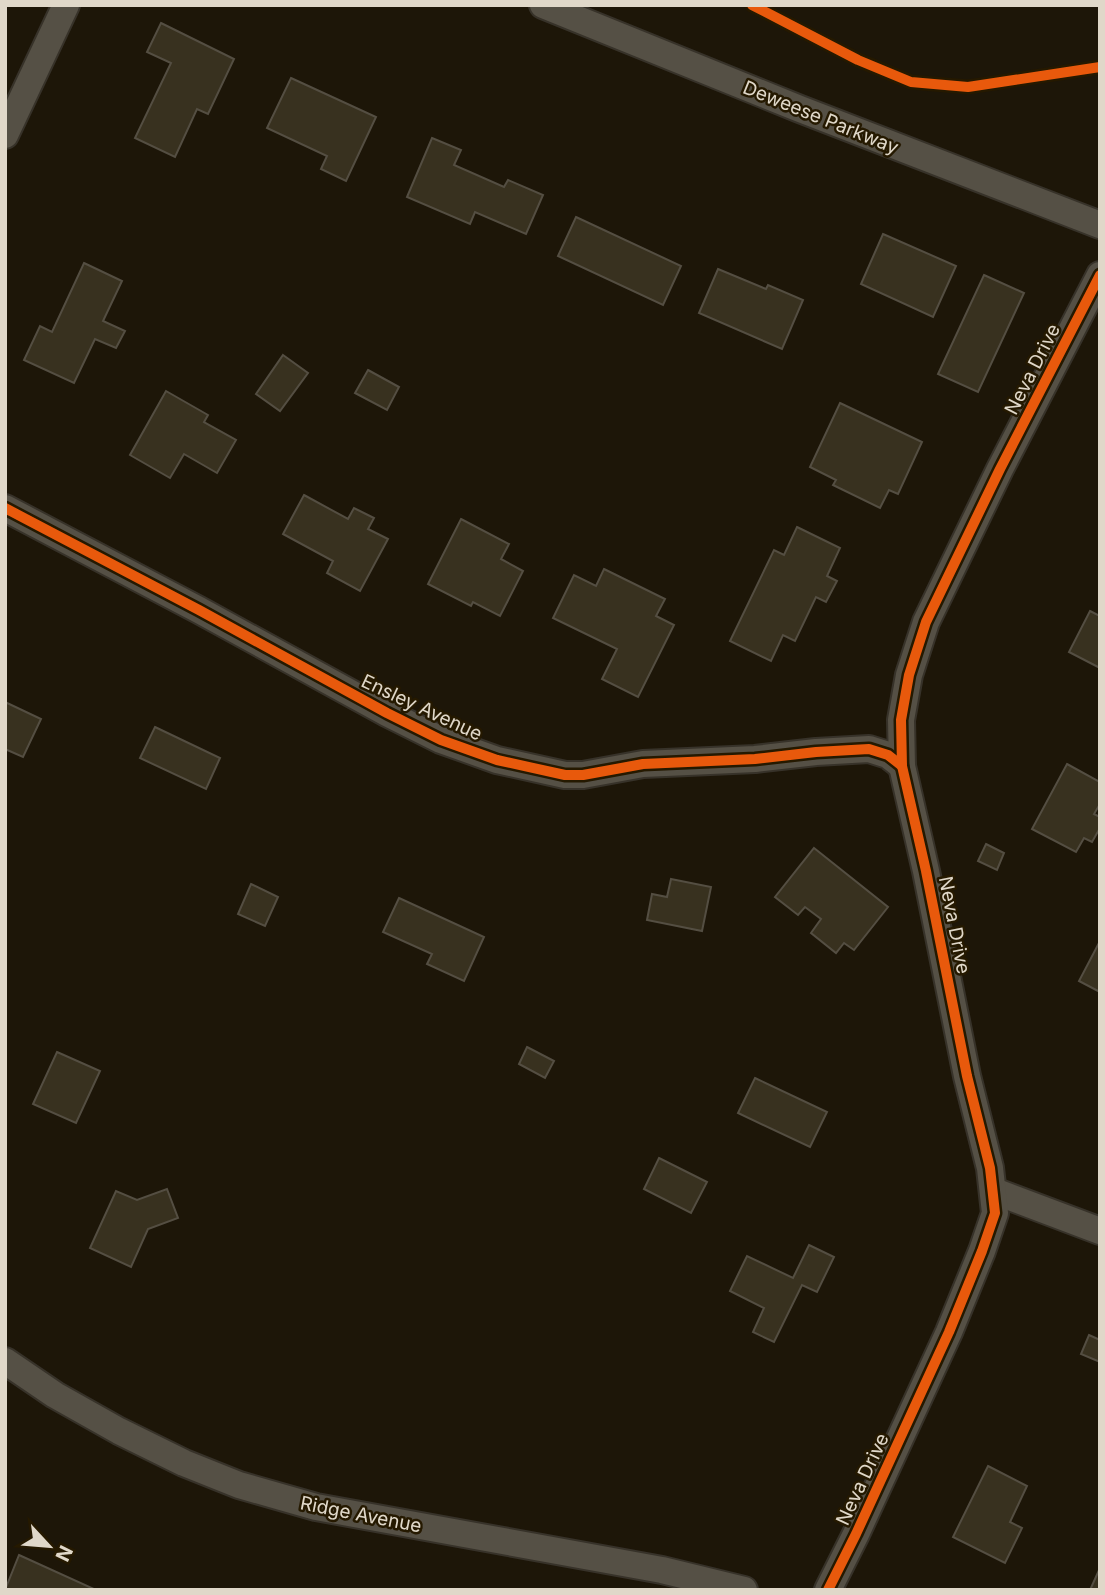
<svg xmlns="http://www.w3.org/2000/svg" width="1105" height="1595" font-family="Inter,sans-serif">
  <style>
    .building { fill: #38311f; stroke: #544e42; stroke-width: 2 }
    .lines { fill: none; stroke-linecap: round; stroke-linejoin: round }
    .minor-casing { stroke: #373229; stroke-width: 30 }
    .minor { stroke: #555045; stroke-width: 26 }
    .cycleway-casing { stroke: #251900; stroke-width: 15 }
    .cycleway { stroke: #e8590c; stroke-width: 10 }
    .labels { text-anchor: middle; stroke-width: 5; stroke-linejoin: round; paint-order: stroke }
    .street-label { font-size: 19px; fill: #e0d8c9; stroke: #251900 }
  </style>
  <rect width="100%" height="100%" fill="#1d1608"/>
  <g class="building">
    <polygon points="161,23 234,59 208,114 197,109 175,157 135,138 171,63 147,52"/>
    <polygon points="291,78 376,117 346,181 321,169 327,156 267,128"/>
    <polygon points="432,138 461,150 454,165 504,187 508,180 543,195 526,234 475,212 470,224 407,197"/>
    <polygon points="576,217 681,266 663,305 558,256"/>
    <polygon points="883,234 956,266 933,317 861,284"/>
    <polygon points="84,263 122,281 103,321 125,331 116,348 95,339 74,383 24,360 40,326 52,332"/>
    <polygon points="718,269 766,289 768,285 803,300 782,349 699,313"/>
    <polygon points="984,275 1024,293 978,392 938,374"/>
    <polygon points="283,355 308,373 280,411 256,394"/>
    <polygon points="368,370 399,387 387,410 355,393"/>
    <polygon points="166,391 208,415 204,422 236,440 217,473 184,454 170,478 130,455"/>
    <polygon points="840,403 922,442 898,494 889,490 880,508 833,485 836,480 810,467"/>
    <polygon points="304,495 348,519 354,508 374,518 368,529 388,539 360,591 327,573 333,561 283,534"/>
    <polygon points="461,519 509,544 501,559 523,571 500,616 473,602 471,606 428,584"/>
    <polygon points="797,527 840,548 827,576 837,581 826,602 816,597 795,641 783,635 771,661 730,641 774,550 784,555"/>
    <polygon points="604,569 665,599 656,616 674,625 638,697 602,679 617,649 553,618 574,575 596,586"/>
    <polygon points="1090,611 1100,616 1100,668 1069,652"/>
    <polygon points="5,702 41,719 23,757 5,749"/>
    <polygon points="155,727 220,758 206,789 140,758"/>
    <polygon points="1067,764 1100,782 1100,804 1094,814 1100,817 1100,828 1092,842 1084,838 1076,852 1032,829"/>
    <polygon points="986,844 1004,853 997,870 978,861"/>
    <polygon points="814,848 888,907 854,950 844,943 836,953 811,933 821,919 805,907 798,915 775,897"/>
    <polygon points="671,879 711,887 702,931 647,920 652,894 667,897"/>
    <polygon points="251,884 278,897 265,926 238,914"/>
    <polygon points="399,898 484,937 464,981 427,964 432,954 383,932"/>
    <polygon points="1100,941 1100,992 1079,981"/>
    <polygon points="527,1047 554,1061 545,1078 519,1064"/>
    <polygon points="57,1052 100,1071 76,1123 33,1104"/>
    <polygon points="755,1078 827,1112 810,1147 738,1113"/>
    <polygon points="659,1158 707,1182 691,1213 644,1189"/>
    <polygon points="167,1189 178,1218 148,1229 131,1267 90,1248 116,1191 137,1200"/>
    <polygon points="809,1245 834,1257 817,1292 802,1285 774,1342 753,1332 764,1308 730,1291 747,1256 793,1278"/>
    <polygon points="1089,1335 1100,1340 1100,1362 1081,1354"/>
    <polygon points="988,1466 1027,1486 1010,1522 1022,1528 1005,1563 953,1537"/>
    <polygon points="19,1555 94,1589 93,1590 5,1590"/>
    <polygon points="1100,1568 1100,1590 1090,1590"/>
  </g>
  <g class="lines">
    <g class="minor-casing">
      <g id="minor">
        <polyline points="543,5 800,109 1100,225"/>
        <polyline points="5,135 66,5"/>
        <polyline points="5,508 199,610 387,713 441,740 497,760 565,775 583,775 643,764 755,759 816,752 869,749 888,755 902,766"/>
        <polyline points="994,1191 1100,1231"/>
        <polyline points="5,1361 55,1395 119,1431 184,1463 239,1485 316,1507 662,1570 744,1590"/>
        <polyline points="828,1590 856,1534 949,1332 982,1251 995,1213 990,1168 967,1076 926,871 902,766 901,720 909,675 926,622 1000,469 1100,275"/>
      </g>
    </g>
    <use href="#minor" class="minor"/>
    <g class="cycleway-casing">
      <g id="cycleway">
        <polyline points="752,5 858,60 911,82 968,87 1100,67"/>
        <polyline points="5,508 199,610 387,713 441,740 497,760 565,775 583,775 643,764 755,759 816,752 869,749 888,755 902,766"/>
        <polyline points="828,1590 856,1534 949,1332 982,1251 995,1213 990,1168 967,1076 926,871 902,766 901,720 909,675 926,622 1000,469 1100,275"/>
      </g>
    </g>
    <use href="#cycleway" class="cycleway"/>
  </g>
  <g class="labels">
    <g class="street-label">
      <text transform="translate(821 117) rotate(22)" y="7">Deweese Parkway</text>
      <text transform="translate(1032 369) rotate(-63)" y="7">Neva Drive</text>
      <text transform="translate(422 707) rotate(25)" y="7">Ensley Avenue</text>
      <text transform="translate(955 925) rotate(79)" y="7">Neva Drive</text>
      <text transform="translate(862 1479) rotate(-65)" y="7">Neva Drive</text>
      <text transform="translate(361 1514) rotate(11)" y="7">Ridge Avenue</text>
    </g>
  </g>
  <rect width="1105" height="1595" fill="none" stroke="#e0d8c9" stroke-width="14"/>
  <g transform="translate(49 1546) rotate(116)" stroke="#251900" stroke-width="5" paint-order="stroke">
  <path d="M0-5L12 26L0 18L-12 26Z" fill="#e0d8c9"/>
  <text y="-10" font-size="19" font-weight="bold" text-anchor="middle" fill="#e0d8c9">N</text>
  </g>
</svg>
